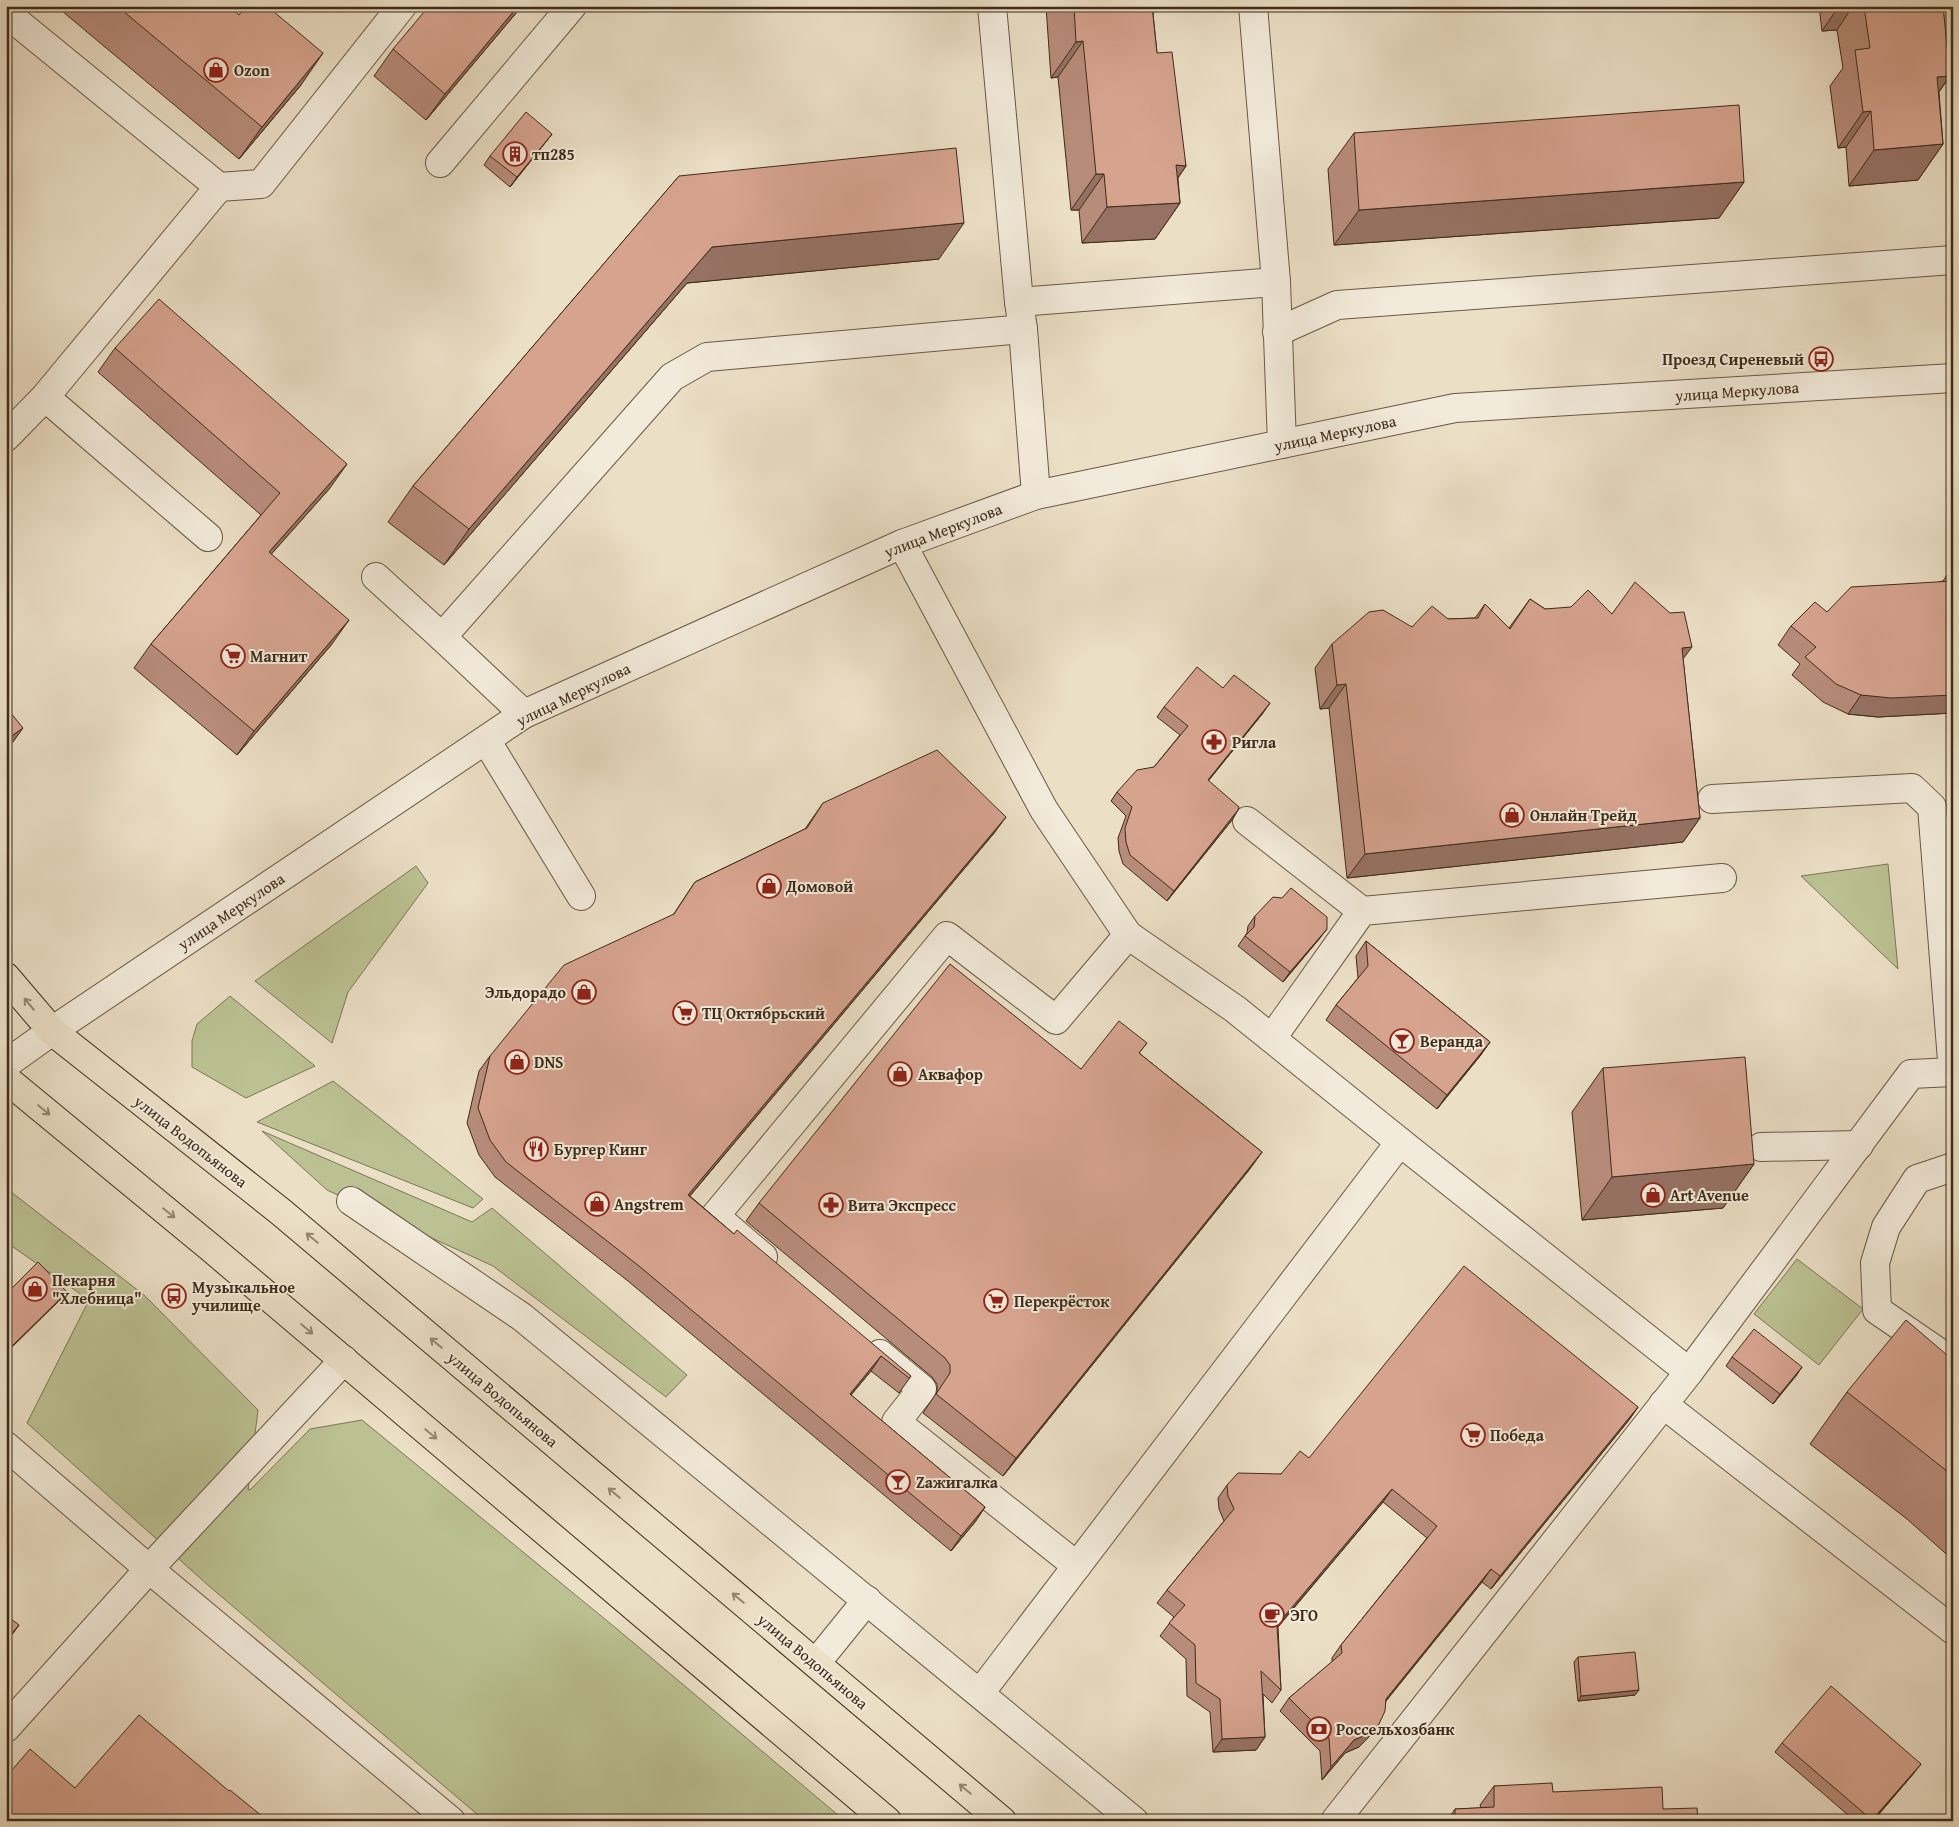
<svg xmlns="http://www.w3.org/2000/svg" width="1959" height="1827" font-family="'Gentium Book Plus',serif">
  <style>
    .green { fill: #bbc192; stroke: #7d7655 }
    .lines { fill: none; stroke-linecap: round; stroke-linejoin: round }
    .minor-casing { stroke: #6a5844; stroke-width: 30 }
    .major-casing { stroke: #3f2b18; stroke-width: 30 }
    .minor { stroke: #f2eada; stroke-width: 28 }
    .major { stroke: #ebdfc6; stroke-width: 28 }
    .wall { fill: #b88c7b; stroke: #3f2b18 }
    .shaded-wall { fill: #967264; stroke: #3f2b18 }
    .building { fill: #d6a38f; stroke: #3f2b18 }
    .oneway { stroke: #95856f }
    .labels { text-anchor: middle; stroke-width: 4; stroke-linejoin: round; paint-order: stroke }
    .poi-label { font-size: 16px; font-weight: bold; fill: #3f2b18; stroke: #f2eada; text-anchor: start }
    .street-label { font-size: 16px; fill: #3f2b18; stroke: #f2eada }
  </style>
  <rect width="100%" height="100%" fill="#ebdfc6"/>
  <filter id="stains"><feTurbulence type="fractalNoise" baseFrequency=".004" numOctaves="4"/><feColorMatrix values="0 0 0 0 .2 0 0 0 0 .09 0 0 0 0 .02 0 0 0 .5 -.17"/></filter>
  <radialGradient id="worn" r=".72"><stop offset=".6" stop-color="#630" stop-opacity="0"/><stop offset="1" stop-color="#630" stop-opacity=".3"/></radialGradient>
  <g class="green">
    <polygon points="1888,864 1898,969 1801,876"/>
    <polygon points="416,866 428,883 348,992 332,1043 255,981"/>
    <polygon points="230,996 315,1066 246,1098 192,1067 192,1041 197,1024"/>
    <polygon points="333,1081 483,1199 473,1208 257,1122"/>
    <polygon points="262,1131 472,1222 492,1208 687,1375 666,1397 493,1266 327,1190"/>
    <polygon points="6,1188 144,1295 258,1410 248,1490 251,1489 310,1429 362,1420 617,1629 845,1821 485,1821 209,1586 27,1423 89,1300 6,1242"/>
    <polygon points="1797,1259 1863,1309 1819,1365 1754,1314"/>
  </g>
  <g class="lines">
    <g class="minor-casing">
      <g id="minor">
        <polyline points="992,6 1019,302 1023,329 1036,495"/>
        <polyline points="1253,6 1276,282 1282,444"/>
        <polyline points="6,13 219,187 45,397 6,437"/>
        <polyline points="440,163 572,6"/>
        <polyline points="219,187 261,184 402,6"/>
        <polyline points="1019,302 1276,282"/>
        <polyline points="1277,332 1337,305 1953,260"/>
        <polyline points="45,397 208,537"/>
        <polyline points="902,544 1044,810 1128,935 1235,1009 1400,1142 980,1693"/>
        <polyline points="376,577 442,637 524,714"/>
        <polyline points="442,637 672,377 707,357 1023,329"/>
        <polyline points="486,740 581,896"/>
        <polyline points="1712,799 1912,788 1932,807 1953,1073"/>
        <polyline points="1247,821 1362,911"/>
        <polyline points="1272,1038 1362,911 1722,878"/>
        <polyline points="6,1064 52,1031 524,714 902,544 1036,495 1455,408 1953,378"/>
        <polyline points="1400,1142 1689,1372"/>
        <polyline points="1761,1147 1859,1145"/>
        <polyline points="1953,1167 1917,1179 1886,1227 1875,1263 1877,1310 1953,1362"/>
        <polyline points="351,1201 522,1317 1134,1821"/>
        <polyline points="763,1257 715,1216 947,936 1056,1020 1128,935"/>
        <polyline points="880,1354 922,1389 896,1422 1077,1566"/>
        <polyline points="1663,1404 1953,1630"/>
        <polyline points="6,1446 149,1569 451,1821"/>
        <polyline points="816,1663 867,1600"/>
        <polyline points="6,1728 149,1569 344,1360"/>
        <polyline points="1335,1821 1689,1372 1911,1074 1953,1072"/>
      </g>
    </g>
    <g class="major-casing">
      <g id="major">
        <polyline points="6,977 52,1031 281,1212 1002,1821"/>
        <polyline points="6,1079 211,1248 887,1821"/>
      </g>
    </g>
    <use href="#minor" class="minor"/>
    <use href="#major" class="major"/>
  </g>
  <g class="wall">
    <polygon points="56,6 229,6 301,85 239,159"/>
    <polygon points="522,6 426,120 374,76 393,49"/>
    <polygon points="1046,6 1158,6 1153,14 1157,53 1186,166 1178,178 1180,203 1155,239 1082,243 1079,210 1071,210 1058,77 1051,78"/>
    <polygon points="1819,6 1943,6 1950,76 1939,92 1943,144 1918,180 1849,186 1846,147 1838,148 1830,86 1843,68 1837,30 1822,31"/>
    <polygon points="1354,133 1744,182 1719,218 1334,245 1328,169"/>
    <polygon points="552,134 545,143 510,187 484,165 490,156"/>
    <polygon points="679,176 939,259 687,283 444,565 388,522 413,486"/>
    <polygon points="115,348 330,488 271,554 332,644 237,755 134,668 151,644 261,515 98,372"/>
    <polygon points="1953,566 1953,713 1878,717 1848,714 1823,702 1792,675 1800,664 1778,645 1791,626 1827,612 1943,581"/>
    <polygon points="1530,599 1545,609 1612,614 1683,659 1700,818 1683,842 1347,878 1329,708 1320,709 1315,668 1332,644 1448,619 1475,618 1485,604 1509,628"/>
    <polygon points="1223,688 1263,713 1208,781 1238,810 1232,820 1167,901 1123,864 1119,851 1118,838 1126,816 1111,801 1117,792 1154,767 1180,735 1157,717 1164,707"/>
    <polygon points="823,803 995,832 690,1196 734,1234 911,1376 899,1393 871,1371 851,1395 985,1507 975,1522 951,1551 628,1281 495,1177 479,1155 467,1123 479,1071 490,1056 673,915 695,882 805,829"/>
    <polygon points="1255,916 1320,938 1283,982 1238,946 1247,933 1248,926"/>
    <polygon points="1366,941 1490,1042 1480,1056 1437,1109 1326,1020 1336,1005 1358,978 1356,956"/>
    <polygon points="1147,1043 1139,1053 1262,1152 1249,1170 1003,1476 923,1413 937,1392 937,1384 932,1377 746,1221 759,1203 1081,1069"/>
    <polygon points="1603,1068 1754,1164 1723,1208 1582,1220 1572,1112"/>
    <polygon points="1953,1348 1953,1560 1907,1519 1810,1444 1847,1392 1947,1355"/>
    <polygon points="1732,1357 1802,1367 1773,1404 1726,1366"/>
    <polygon points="1638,1407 1629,1420 1491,1589 1482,1582 1386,1701 1369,1737 1359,1747 1345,1753 1322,1780 1320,1751 1280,1711 1289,1698 1332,1662 1332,1658 1341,1645 1427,1538 1383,1502 1278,1627 1281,1690 1272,1703 1263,1694 1265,1737 1256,1750 1213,1752 1210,1712 1187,1696 1186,1659 1160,1636 1174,1617 1157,1603 1167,1590 1224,1521 1219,1509 1218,1498 1227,1485 1281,1474 1309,1458"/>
    <polygon points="1578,1657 1635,1695 1578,1701 1574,1662"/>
    <polygon points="1782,1743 1914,1773 1873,1821 1855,1821 1775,1752"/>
    <polygon points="1494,1786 1553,1792 1663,1809 1698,1821 1447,1821 1455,1809 1481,1808 1480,1805"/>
  </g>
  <g class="shaded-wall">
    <polygon points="518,6 522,6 426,120 445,94"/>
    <polygon points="1145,6 1158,6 1140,33"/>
    <polygon points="1839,6 1853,6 1837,30 1822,31"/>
    <polygon points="1083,41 1058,77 1051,78 1076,42"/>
    <polygon points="323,53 301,85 239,159 262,127"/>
    <polygon points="1950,76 1925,111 1937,77"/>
    <polygon points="1871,111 1846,147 1838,148 1863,112"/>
    <polygon points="552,134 545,143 510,187 517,177"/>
    <polygon points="1943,144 1918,180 1849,186 1874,150"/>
    <polygon points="1176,165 1186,166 1161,201"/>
    <polygon points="1096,174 1104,174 1079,210 1071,210"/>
    <polygon points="1744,182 1719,218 1334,245 1359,210"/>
    <polygon points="1180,203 1155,239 1082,243 1107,207"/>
    <polygon points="964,223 939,259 687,283 444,565 469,529 712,247"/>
    <polygon points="347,464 330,488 252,576 269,552"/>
    <polygon points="349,620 332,644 237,755 254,731"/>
    <polygon points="1692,647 1674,671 1682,648"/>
    <polygon points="1346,684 1329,708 1320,709 1337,685"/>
    <polygon points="1861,695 1953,695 1953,713 1878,717 1848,714"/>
    <polygon points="1270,703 1263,713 1201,790 1208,780"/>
    <polygon points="23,728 13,742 6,747 6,740"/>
    <polygon points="1238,810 1232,820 1167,901 1174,891"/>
    <polygon points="1006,817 995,832 678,1210 688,1195"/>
    <polygon points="1700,818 1683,842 1347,878 1365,854"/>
    <polygon points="1327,929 1320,938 1283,982 1290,972"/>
    <polygon points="1490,1042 1480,1056 1437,1109 1447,1095"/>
    <polygon points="1262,1152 1249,1170 1003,1476 1016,1458"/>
    <polygon points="1754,1164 1723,1208 1582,1220 1612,1177"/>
    <polygon points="67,1292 64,1296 6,1353 6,1352"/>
    <polygon points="881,1356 871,1371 839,1409 850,1394"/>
    <polygon points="1802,1367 1796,1376 1773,1404 1780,1394"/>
    <polygon points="1638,1407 1629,1420 1491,1589 1500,1576"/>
    <polygon points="1392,1489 1383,1502 1268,1638 1277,1625"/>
    <polygon points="985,1507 975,1522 951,1551 961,1536"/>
    <polygon points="1491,1569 1482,1582 1377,1712 1386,1699"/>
    <polygon points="19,1625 9,1639 6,1643 6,1640"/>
    <polygon points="1639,1690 1635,1695 1578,1701 1581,1696"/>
    <polygon points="1379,1724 1369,1737 1359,1747 1345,1753 1322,1780 1331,1767 1354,1740"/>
    <polygon points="1265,1737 1256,1750 1213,1752 1222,1739"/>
    <polygon points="1921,1764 1914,1773 1873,1821 1872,1821"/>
  </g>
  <g class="building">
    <polygon points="117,6 229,6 239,15 246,6 267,6 323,53 262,127"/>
    <polygon points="429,6 518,6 445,94 393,49"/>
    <polygon points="1074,6 1152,6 1157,53 1172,52 1186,166 1176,165 1180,203 1107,207 1104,174 1096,174 1083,41 1076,42"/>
    <polygon points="1864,6 1943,6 1950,76 1937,77 1943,144 1874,150 1871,111 1863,112 1855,50 1870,48"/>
    <polygon points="1739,105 1744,182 1359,210 1354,133"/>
    <polygon points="526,112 552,134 517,177 490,156"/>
    <polygon points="956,148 964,223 712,247 469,529 413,486 679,176"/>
    <polygon points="159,299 347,464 269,552 349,620 254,731 151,644 280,493 115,348"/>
    <polygon points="1953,581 1953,695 1891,698 1861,695 1836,684 1805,657 1816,647 1791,626 1815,602 1827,612 1851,587"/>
    <polygon points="1635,582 1670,613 1684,612 1692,647 1682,648 1700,818 1365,854 1346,684 1337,685 1332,644 1369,612 1383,610 1412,627 1432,606 1448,619 1478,618 1485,604 1510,629 1530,599 1545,609 1571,607 1588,590 1612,614"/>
    <polygon points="1197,667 1223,688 1234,675 1270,703 1208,780 1239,807 1238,810 1174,891 1130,855 1126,842 1125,828 1132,807 1117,792 1137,770 1154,767 1188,726 1164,707"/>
    <polygon points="6,707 23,728 6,740"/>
    <polygon points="937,750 1006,817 688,1195 734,1234 737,1230 911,1376 909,1378 881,1356 850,1394 985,1507 961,1536 639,1266 506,1162 490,1140 478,1108 490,1056 564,965 674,914 695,882 807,828 823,803"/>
    <polygon points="1291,888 1327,917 1327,929 1290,972 1245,936 1254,927 1255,916 1273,897 1282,898"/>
    <polygon points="1366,941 1490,1042 1447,1095 1336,1005 1368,966"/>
    <polygon points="950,964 1081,1069 1119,1021 1147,1043 1139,1053 1262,1152 1016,1458 936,1394 950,1373 950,1365 945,1358 759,1203"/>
    <polygon points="1745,1057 1754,1164 1612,1177 1603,1068"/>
    <polygon points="38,1262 67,1292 6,1352 6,1294"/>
    <polygon points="1464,1266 1638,1407 1500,1576 1491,1569 1386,1699 1385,1711 1379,1724 1368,1734 1354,1740 1331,1767 1329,1738 1289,1698 1342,1653 1341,1645 1437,1526 1392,1489 1277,1625 1281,1690 1261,1671 1265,1737 1222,1739 1220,1699 1196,1683 1195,1645 1169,1623 1185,1605 1167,1590 1234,1509 1228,1496 1227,1485 1238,1473 1281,1474 1300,1451 1309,1458"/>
    <polygon points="1906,1320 1947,1355 1953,1348 1953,1476 1943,1468 1847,1392"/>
    <polygon points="1754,1329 1802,1367 1780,1394 1732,1357"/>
    <polygon points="6,1615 19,1625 6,1640"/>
    <polygon points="1635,1652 1639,1690 1581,1696 1578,1657"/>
    <polygon points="1831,1686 1921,1764 1872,1820 1782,1743"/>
    <polygon points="139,1715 229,1791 230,1790 268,1821 6,1821 6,1777 30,1749 75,1788"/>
    <polygon points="1552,1783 1553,1792 1662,1787 1663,1809 1697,1808 1698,1821 1455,1821 1455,1809 1494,1807 1494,1786"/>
  </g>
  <defs><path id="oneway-shaft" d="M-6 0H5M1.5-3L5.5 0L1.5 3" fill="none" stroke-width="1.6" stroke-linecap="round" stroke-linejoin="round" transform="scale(1.25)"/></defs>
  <g class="oneway">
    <use href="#oneway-shaft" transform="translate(29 1004) rotate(-130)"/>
    <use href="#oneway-shaft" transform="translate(44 1110) rotate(40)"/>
    <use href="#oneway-shaft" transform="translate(169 1213) rotate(39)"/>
    <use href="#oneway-shaft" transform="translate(312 1238) rotate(-140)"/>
    <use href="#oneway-shaft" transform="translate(307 1329) rotate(40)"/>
    <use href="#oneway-shaft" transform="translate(436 1343) rotate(-140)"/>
    <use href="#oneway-shaft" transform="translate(431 1434) rotate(40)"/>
    <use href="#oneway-shaft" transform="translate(614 1493) rotate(-140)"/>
    <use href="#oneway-shaft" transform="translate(738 1598) rotate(-140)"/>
    <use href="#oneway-shaft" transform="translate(965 1789) rotate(-140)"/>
  </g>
  <defs>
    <g id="shop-ring" transform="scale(1.25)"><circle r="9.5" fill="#f2eada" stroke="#8f2418" stroke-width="1.5"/><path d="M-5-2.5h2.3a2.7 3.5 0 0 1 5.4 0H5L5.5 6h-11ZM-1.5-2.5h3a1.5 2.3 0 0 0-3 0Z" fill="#8f2418"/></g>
    <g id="building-ring" transform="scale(1.25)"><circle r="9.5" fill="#f2eada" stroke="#8f2418" stroke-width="1.5"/><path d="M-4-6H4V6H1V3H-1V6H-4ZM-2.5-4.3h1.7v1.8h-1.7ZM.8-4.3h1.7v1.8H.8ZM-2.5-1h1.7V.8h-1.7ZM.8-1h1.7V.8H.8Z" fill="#8f2418"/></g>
    <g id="bus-ring" transform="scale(1.25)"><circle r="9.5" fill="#f2eada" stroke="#8f2418" stroke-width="1.5"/><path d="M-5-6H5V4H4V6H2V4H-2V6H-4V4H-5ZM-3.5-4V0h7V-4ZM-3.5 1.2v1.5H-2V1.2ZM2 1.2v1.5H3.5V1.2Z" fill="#8f2418"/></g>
    <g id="supermarket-ring" transform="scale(1.25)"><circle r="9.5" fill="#f2eada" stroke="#8f2418" stroke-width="1.5"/><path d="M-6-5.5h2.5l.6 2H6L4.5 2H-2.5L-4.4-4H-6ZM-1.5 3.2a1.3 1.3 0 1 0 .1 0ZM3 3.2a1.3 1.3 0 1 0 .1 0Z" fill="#8f2418"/></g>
    <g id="pharmacy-ring" transform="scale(1.25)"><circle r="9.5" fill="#f2eada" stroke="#8f2418" stroke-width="1.5"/><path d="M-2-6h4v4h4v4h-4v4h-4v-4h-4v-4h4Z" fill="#8f2418"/></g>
    <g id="bar-ring" transform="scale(1.25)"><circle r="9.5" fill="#f2eada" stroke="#8f2418" stroke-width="1.5"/><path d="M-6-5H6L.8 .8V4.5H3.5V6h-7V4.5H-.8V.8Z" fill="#8f2418"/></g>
    <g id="restaurant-ring" transform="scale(1.25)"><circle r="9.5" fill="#f2eada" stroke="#8f2418" stroke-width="1.5"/><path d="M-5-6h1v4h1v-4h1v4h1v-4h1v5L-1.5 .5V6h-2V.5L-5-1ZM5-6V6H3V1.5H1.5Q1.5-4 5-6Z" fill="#8f2418"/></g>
    <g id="cafe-ring" transform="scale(1.25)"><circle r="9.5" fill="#f2eada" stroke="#8f2418" stroke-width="1.5"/><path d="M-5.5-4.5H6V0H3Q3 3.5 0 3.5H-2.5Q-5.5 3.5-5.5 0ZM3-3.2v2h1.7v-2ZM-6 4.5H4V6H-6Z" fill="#8f2418"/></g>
    <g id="bank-ring" transform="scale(1.25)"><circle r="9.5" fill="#f2eada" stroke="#8f2418" stroke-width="1.5"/><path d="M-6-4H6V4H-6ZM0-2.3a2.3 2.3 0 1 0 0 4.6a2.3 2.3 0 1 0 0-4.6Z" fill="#8f2418"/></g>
  </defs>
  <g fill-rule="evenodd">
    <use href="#shop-ring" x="216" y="70"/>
    <use href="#building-ring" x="515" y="154"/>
    <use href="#bus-ring" x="1821" y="359"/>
    <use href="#supermarket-ring" x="233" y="656"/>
    <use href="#pharmacy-ring" x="1214" y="742"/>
    <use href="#shop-ring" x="1512" y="815"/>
    <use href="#shop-ring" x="769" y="886"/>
    <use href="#shop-ring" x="584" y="992"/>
    <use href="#supermarket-ring" x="685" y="1013"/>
    <use href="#bar-ring" x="1402" y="1041"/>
    <use href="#shop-ring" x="517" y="1062"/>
    <use href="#shop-ring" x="900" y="1074"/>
    <use href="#restaurant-ring" x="536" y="1149"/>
    <use href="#shop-ring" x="1653" y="1195"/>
    <use href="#shop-ring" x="597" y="1204"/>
    <use href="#pharmacy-ring" x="831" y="1205"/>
    <use href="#shop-ring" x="35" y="1289"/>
    <use href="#bus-ring" x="174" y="1296"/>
    <use href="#supermarket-ring" x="996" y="1301"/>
    <use href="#supermarket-ring" x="1473" y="1435"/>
    <use href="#bar-ring" x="898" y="1482"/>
    <use href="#cafe-ring" x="1272" y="1615"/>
    <use href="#bank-ring" x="1319" y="1729"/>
  </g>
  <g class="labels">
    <g class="poi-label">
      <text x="234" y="76">Ozon</text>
      <text x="532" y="160">тп285</text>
      <text x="1804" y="365" text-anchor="end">Проезд Сиреневый</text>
      <text x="250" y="662">Магнит</text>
      <text x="1232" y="748">Ригла</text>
      <text x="1530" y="821">Онлайн Трейд</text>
      <text x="786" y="892">Домовой</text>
      <text x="566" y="998" text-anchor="end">Эльдорадо</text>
      <text x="702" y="1019">ТЦ Октябрьский</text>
      <text x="1420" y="1047">Веранда</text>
      <text x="534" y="1068">DNS</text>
      <text x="918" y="1080">Аквафор</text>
      <text x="554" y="1155">Бургер Кинг</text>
      <text x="1670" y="1201">Art Avenue</text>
      <text x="614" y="1210">Angstrem</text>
      <text x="848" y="1211">Вита Экспресс</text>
      <text x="52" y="1286">Пекарня<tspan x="52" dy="18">"Хлебница"</tspan></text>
      <text x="192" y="1293">Музыкальное<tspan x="192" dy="18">училище</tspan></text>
      <text x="1014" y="1307">Перекрёсток</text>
      <text x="1490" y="1441">Победа</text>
      <text x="916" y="1488">Zажигалка</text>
      <text x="1290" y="1621">ЭГО</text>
      <text x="1336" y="1735">Россельхозбанк</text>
    </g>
    <g class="street-label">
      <text transform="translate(1737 391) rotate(-4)" y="6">улица Меркулова</text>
      <text transform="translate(1335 433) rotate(-12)" y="6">улица Меркулова</text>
      <text transform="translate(943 530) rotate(-21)" y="6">улица Меркулова</text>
      <text transform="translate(573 694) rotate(-26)" y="6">улица Меркулова</text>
      <text transform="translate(231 911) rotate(-34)" y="6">улица Меркулова</text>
      <text transform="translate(191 1141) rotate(38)" y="6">улица Водопьянова</text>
      <text transform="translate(503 1399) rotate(40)" y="6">улица Водопьянова</text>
      <text transform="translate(813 1661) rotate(40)" y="6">улица Водопьянова</text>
    </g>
  </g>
  <rect width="1959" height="1827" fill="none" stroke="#ebdfc6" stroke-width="25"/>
  <rect x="8" y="8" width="1944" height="1812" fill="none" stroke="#3f2b18" stroke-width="2.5"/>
  <rect x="12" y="12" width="1934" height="1802" fill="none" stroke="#3f2b18"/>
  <rect width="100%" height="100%" filter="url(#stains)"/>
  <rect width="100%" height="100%" fill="url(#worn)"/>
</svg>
